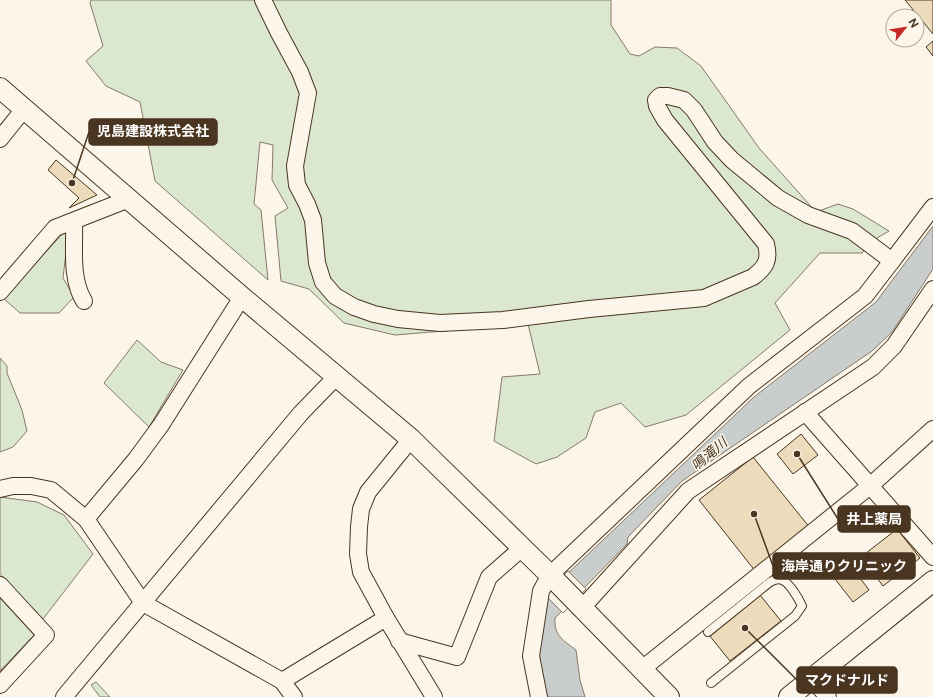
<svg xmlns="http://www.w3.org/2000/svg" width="933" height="697" font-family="'Public Sans','Noto Sans JP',sans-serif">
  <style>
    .green { fill: #dce7d0; stroke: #887966 }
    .water { fill: #c9cecd; stroke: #887966 }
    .pier { fill: #fbf6e9; stroke: #887966 }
    .building { fill: #ecdcbc; stroke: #4a3520 }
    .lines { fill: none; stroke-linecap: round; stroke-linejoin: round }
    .service-casing { stroke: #4a3520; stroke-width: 10 }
    .minor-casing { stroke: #4a3520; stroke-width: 18 }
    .tertiary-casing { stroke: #4a3520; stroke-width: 22 }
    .service { stroke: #fbf6e9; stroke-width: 8 }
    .minor { stroke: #fbf6e9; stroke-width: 16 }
    .tertiary { stroke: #fbf6e9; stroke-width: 20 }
    .labels { text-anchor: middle; stroke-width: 3; stroke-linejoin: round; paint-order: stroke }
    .water-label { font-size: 14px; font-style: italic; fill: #4a3520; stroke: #fbf6e9 }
    .leader { fill: none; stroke: #4a3520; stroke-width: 1.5 }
    .callout-dot { fill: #4a3520; stroke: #fbf6e9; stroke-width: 1.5 }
    .callout { fill: #4a3520; stroke: #4a3520; stroke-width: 1.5 }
    .callout-label { font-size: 14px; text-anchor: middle; font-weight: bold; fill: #fff }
  </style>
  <rect width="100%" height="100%" fill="#fbf6e9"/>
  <g class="green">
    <polygon points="91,0 611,0 611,25 630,54 639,56 655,47 677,48 701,66 759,148 816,212 838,204 853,209 889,231 877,238 862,253 820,253 775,303 790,330 686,415 645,427 621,403 595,412 586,438 557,457 536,464 494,441 502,377 540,374 528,324 395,335 344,323 309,289 281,281 275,216 288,208 272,180 273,145 260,142 254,204 261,210 268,280 155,181 140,102 106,86 86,61 103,46 90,3"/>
    <polygon points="69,227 63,278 74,297 59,313 20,313 3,298"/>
    <polygon points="137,340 161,362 183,370 149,427 104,383"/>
    <polygon points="0,358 7,366 7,373 22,410 27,431 13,447 0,452"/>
    <polygon points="0,497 37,502 64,515 93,554 43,619 0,574"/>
    <polygon points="0,598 34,635 0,671"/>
    <polygon points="96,682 110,697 100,697 91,685"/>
  </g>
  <path class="water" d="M933,226V269L892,332L872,351L682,481L628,537L627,544L555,618C554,636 563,640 576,650L580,680L585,697H545L537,660L545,595L754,397L876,302Z"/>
  <polygon class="pier" points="568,571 586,589 563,613 544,594"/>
  <g class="building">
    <polygon points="905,0 933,0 933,34"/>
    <polygon points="933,41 933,56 926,47"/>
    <polygon points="56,160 97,195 69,208 79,198 48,170"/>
    <polygon points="801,434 818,455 793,474 777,454"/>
    <polygon points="753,457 810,528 756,572 699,500"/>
    <polygon points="897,529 920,558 883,586 861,557"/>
    <polygon points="851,566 869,590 853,602 835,579"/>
    <polygon points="760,595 781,621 730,661 709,635"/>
  </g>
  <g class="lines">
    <g class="service-casing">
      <path id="service" d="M708,632L770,582C774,580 778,578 782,580C789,582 799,599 802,606L795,616L711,683"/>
    </g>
    <g class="minor-casing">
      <g id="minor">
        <path d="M263,0L279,33L300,72L308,93L295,166L297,185L307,204L313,220L317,263L323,282L335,296L354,307L374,314L398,319L440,323L503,320L589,309L704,298L753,277C766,267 770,260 766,244L665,120L657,106L656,100L660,96H668L684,100L694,110L715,142L732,160L778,198L808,215L852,231L892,261"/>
        <polyline points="0,139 24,109"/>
        <path d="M74,221C75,247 70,278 84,301"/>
        <polyline points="0,292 55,228 129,199"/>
        <polyline points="805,412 933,557"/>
        <polyline points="411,439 368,492 361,509 359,527 358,554 361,572 386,618 434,697"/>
        <polyline points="0,489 13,486 31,486 51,490 86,519 143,603 282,681 294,697"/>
        <polyline points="86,519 136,459 161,425 242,297"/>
        <polyline points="0,585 46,635 0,685"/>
        <polyline points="582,608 688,491 873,367 894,346 933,289"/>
        <polyline points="399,641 457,657 489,577 522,548"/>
        <polyline points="642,669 870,486 933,429"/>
        <polyline points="812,679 828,697"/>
        <polyline points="282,681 386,618"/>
        <polyline points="64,697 301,413 336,377"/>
        <polyline points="539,697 531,656 541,591 550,575 749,386 865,296 892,261 933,207"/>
      </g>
    </g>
    <g class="tertiary-casing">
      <g id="tertiary">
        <polyline points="0,88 242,297 411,439 550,575 669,697"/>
        <polyline points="789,697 933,581"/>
      </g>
    </g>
    <use href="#service" class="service"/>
    <use href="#minor" class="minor"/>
    <use href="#tertiary" class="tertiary"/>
  </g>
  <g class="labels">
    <g class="water-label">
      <text transform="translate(709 454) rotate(-40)" y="5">鳴滝川</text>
    </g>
  </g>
  <path class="leader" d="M72 183L89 132M797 454L838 519M754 514L773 566M745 628L797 680"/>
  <g class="callout-dot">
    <circle cx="72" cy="183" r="4"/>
    <circle cx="797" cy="454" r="4"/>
    <circle cx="754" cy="514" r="4"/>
    <circle cx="745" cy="628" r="4"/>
  </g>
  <g class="callout">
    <rect x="89" y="119" width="128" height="26" rx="4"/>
    <rect x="838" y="506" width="72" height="26" rx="4"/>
    <rect x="773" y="553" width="142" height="26" rx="4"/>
    <rect x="797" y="667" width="100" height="26" rx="4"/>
  </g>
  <g class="callout-label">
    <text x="153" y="136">児島建設株式会社</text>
    <text x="874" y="524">井上薬局</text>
    <text x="844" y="571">海岸通りクリニック</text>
    <text x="847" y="685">マクドナルド</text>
  </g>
  <g transform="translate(905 28) rotate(60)"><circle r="19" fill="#fbf6e9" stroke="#b4a999"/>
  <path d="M0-3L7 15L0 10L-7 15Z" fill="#c62828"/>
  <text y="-6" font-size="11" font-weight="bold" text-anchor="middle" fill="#4a3520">N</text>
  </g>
</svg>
